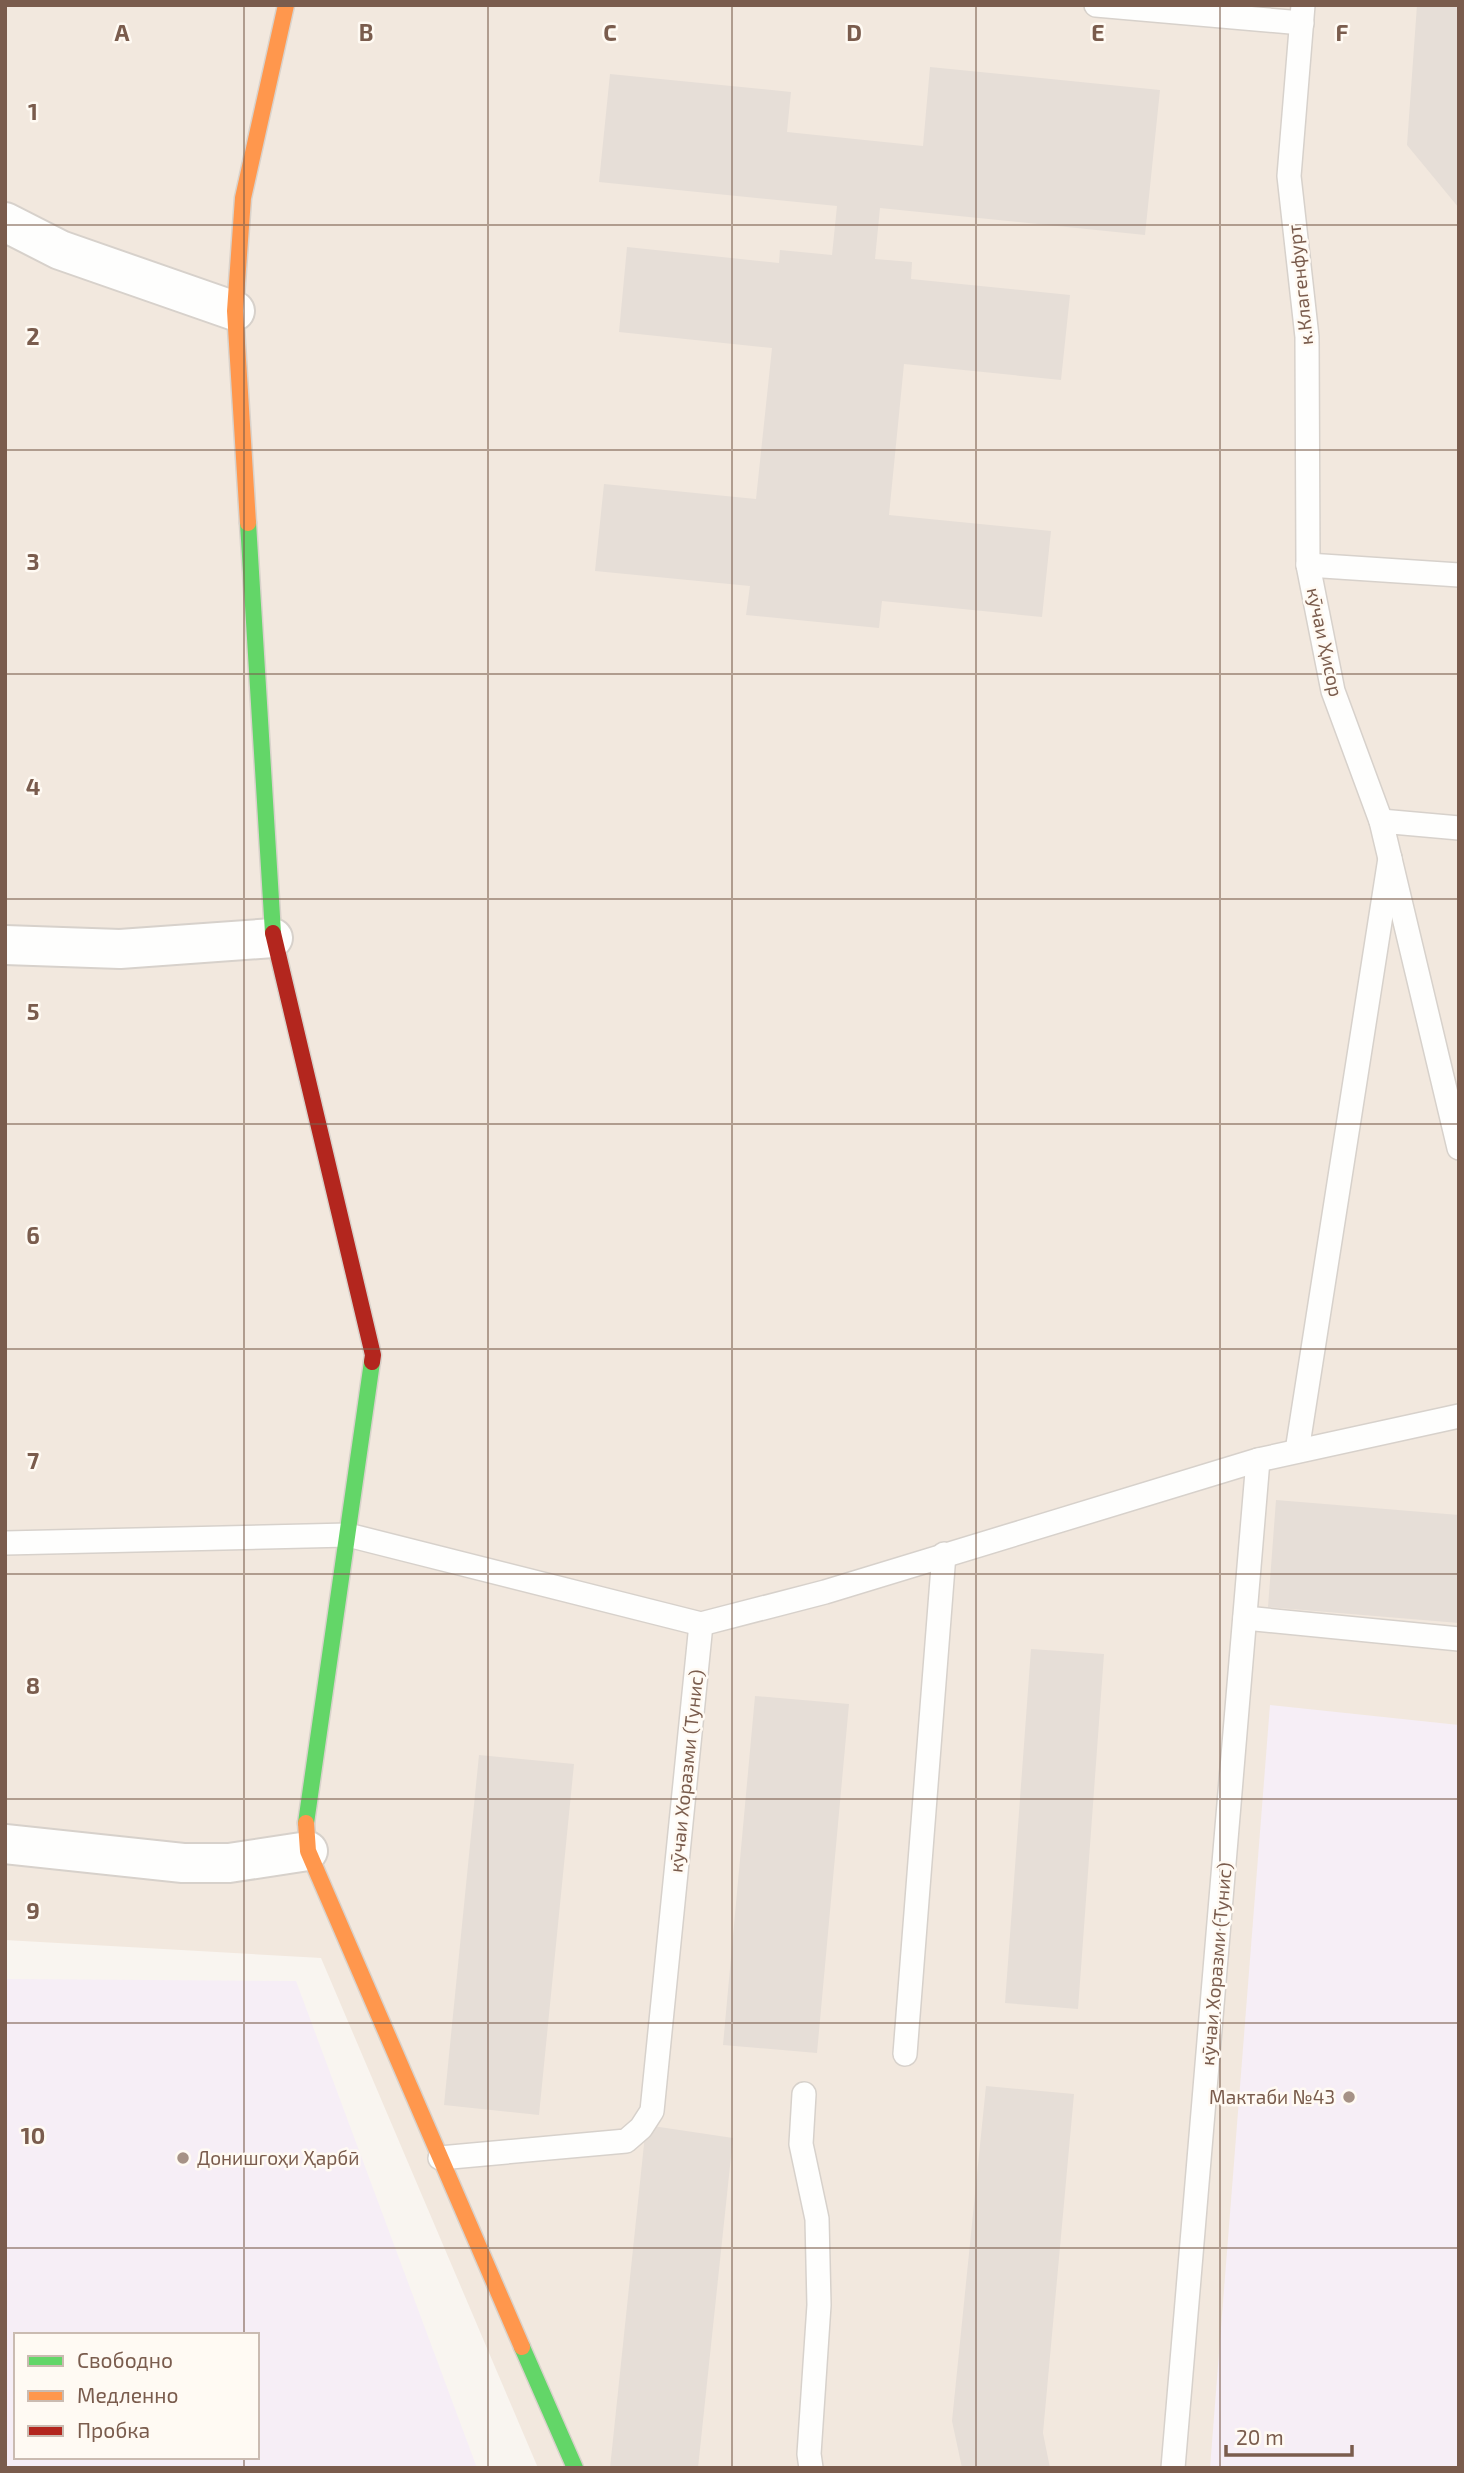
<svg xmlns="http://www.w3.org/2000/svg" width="1464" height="2473" font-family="'Exo 2',sans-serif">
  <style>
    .residential { fill: #f2e8de }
    .education { fill: #f6eef6; fill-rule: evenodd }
    .building { fill: #e6ded7 }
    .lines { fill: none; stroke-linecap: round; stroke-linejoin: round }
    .lane-casing { stroke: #d7d1cb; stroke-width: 26 }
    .street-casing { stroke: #d7d1cb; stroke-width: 42 }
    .fast-casing { stroke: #d9d2cb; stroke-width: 19 }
    .slow-casing { stroke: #d9d2cb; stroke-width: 19 }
    .jam-casing { stroke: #d9d2cb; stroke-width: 19 }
    .lane { stroke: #fefefd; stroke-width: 23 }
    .street { stroke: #fefefd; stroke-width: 38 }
    .fast { stroke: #63d668; stroke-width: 16 }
    .slow { stroke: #ff974d; stroke-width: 16 }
    .jam { stroke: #b3261e; stroke-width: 16 }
    .grid { fill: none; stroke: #7a5c4d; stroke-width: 2; stroke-opacity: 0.55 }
    .poi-dot { fill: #a69286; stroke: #fffaf3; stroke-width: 2.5 }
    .labels { text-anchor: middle; stroke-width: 5; stroke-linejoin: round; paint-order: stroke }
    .street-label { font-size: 19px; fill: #7a5c4d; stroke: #fffaf3 }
    .poi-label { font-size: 19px; fill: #7a5c4d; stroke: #fffaf3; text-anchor: end }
    .grid-label { font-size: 23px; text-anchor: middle; font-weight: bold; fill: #7a5c4d; stroke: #fffaf3; stroke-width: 5; stroke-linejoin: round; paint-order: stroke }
  </style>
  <rect width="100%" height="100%" fill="#f9f5f0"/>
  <polygon class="residential" points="5,5 1459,5 1459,2468 538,2468 321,1958 5,1940"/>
  <g class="education">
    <polygon points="1270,1705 1459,1725 1459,2468 1210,2468"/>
    <path d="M5,1979L296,1981L477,2468H5ZM16,2335H257V2457H16Z"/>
  </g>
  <g class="building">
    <polygon points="1417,5 1459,5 1459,208 1407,145"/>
    <polygon points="930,67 1160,90 1145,235 880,208 875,259 912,262 911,279 1070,295 1061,380 904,364 889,515 1051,531 1042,617 882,601 879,628 746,615 750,586 595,571 604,484 756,499 772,348 619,332 627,247 779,263 780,250 832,255 837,206 599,182 610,74 791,92 787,132 923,146"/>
    <polygon points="1276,1500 1459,1515 1459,1623 1268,1607"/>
    <polygon points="1031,1649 1104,1654 1078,2009 1005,2003"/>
    <polygon points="755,1696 849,1704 817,2053 723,2045"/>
    <polygon points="479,1755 574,1764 539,2115 444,2105"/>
    <polygon points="986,2086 1074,2094 1043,2433 1050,2468 962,2468 952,2421"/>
    <polygon points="646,2125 733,2138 698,2468 610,2468"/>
  </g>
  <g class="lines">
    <g class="lane-casing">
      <g id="lane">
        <polyline points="1096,5 1302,23"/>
        <polyline points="1303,5 1289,176 1307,337 1308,565"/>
        <polyline points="1381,821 1333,691 1308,565 1459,575"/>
        <polyline points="1459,828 1381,821 1459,1148"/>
        <polyline points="1297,1451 1390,858"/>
        <polyline points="5,1543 348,1535 701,1624 825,1592 1258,1460 1459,1416"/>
        <polyline points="1245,1618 1459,1639"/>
        <polyline points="905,2054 944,1554"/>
        <polyline points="804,2094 801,2144 817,2219 819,2305 809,2454 811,2468"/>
        <polyline points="440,2158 626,2141 641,2128 652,2111 701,1624"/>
        <polyline points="1173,2468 1258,1460"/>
      </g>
    </g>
    <g class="street-casing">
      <g id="street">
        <polyline points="5,222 60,250 235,311"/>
        <polyline points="5,945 120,949 273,938"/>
        <polyline points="5,1844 183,1863 229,1863 308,1851"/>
      </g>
    </g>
    <g class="fast-casing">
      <g id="fast">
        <polyline points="248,523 273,933"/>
        <polyline points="306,1823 372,1362"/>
        <polyline points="522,2347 575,2468"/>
      </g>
    </g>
    <g class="slow-casing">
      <g id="slow">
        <polyline points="248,523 235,311 243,198 286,5"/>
        <polyline points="306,1823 308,1851 522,2347"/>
      </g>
    </g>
    <g class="jam-casing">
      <polyline id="jam" points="273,933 373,1355 372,1362"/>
    </g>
    <use href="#lane" class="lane"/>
    <use href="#street" class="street"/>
    <use href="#fast" class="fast"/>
    <use href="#slow" class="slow"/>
    <use href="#jam" class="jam"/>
  </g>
  <path class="grid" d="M244,5V2335M488,5V2468M732,5V2468M976,5V2468M1220,5V2468M5,225H1459M5,450H1459M5,674H1459M5,899H1459M5,1124H1459M5,1349H1459M5,1574H1459M5,1799H1459M5,2023H1459M5,2248H1459M244,2457V2468"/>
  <g class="poi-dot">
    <circle cx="1349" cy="2097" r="7"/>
    <circle cx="183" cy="2158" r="7"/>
  </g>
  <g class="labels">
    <g class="street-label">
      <text transform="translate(1300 285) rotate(-96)" y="7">к.Клагенфурт</text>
      <text transform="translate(1325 642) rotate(78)" y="7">кӯчаи Ҳисор</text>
      <text transform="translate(686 1771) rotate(-84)" y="7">кӯчаи Хоразми (Тунис)</text>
      <text transform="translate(1216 1964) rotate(-85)" y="7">кӯчаи Хоразми (Тунис)</text>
    </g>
    <g class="poi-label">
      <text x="1335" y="2104">Мактаби №43</text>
      <text x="197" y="2165" text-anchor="start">Донишгоҳи Ҳарбӣ</text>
    </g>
  </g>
  <g class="grid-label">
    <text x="122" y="41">A</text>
    <text x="366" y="41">B</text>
    <text x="610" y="41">C</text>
    <text x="854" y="41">D</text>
    <text x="1098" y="41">E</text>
    <text x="1342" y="41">F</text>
    <text x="33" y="120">1</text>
    <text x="33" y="345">2</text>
    <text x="33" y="570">3</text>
    <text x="33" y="795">4</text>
    <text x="33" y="1020">5</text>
    <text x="33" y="1244">6</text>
    <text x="33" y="1469">7</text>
    <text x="33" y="1694">8</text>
    <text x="33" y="1919">9</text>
    <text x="33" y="2144">10</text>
  </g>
  <rect width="1464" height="2473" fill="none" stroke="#7a5c4d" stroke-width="14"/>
  <rect x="14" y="2333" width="245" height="126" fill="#fffaf3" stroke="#cabbb1" stroke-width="2"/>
  <rect x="28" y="2356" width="35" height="10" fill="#63d668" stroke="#cabbb1" stroke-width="2"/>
  <text x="77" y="2368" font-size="21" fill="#7a5c4d">Свободно</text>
  <rect x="28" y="2391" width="35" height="10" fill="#ff974d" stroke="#cabbb1" stroke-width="2"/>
  <text x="77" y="2403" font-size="21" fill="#7a5c4d">Медленно</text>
  <rect x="28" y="2426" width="35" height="10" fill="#b3261e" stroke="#cabbb1" stroke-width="2"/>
  <text x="77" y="2438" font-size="21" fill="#7a5c4d">Пробка</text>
  <path d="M1226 2445v10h126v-10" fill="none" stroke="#7a5c4d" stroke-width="3.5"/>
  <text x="1236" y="2445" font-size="21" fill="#7a5c4d" stroke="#fffaf3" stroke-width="5" paint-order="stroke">20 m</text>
</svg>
